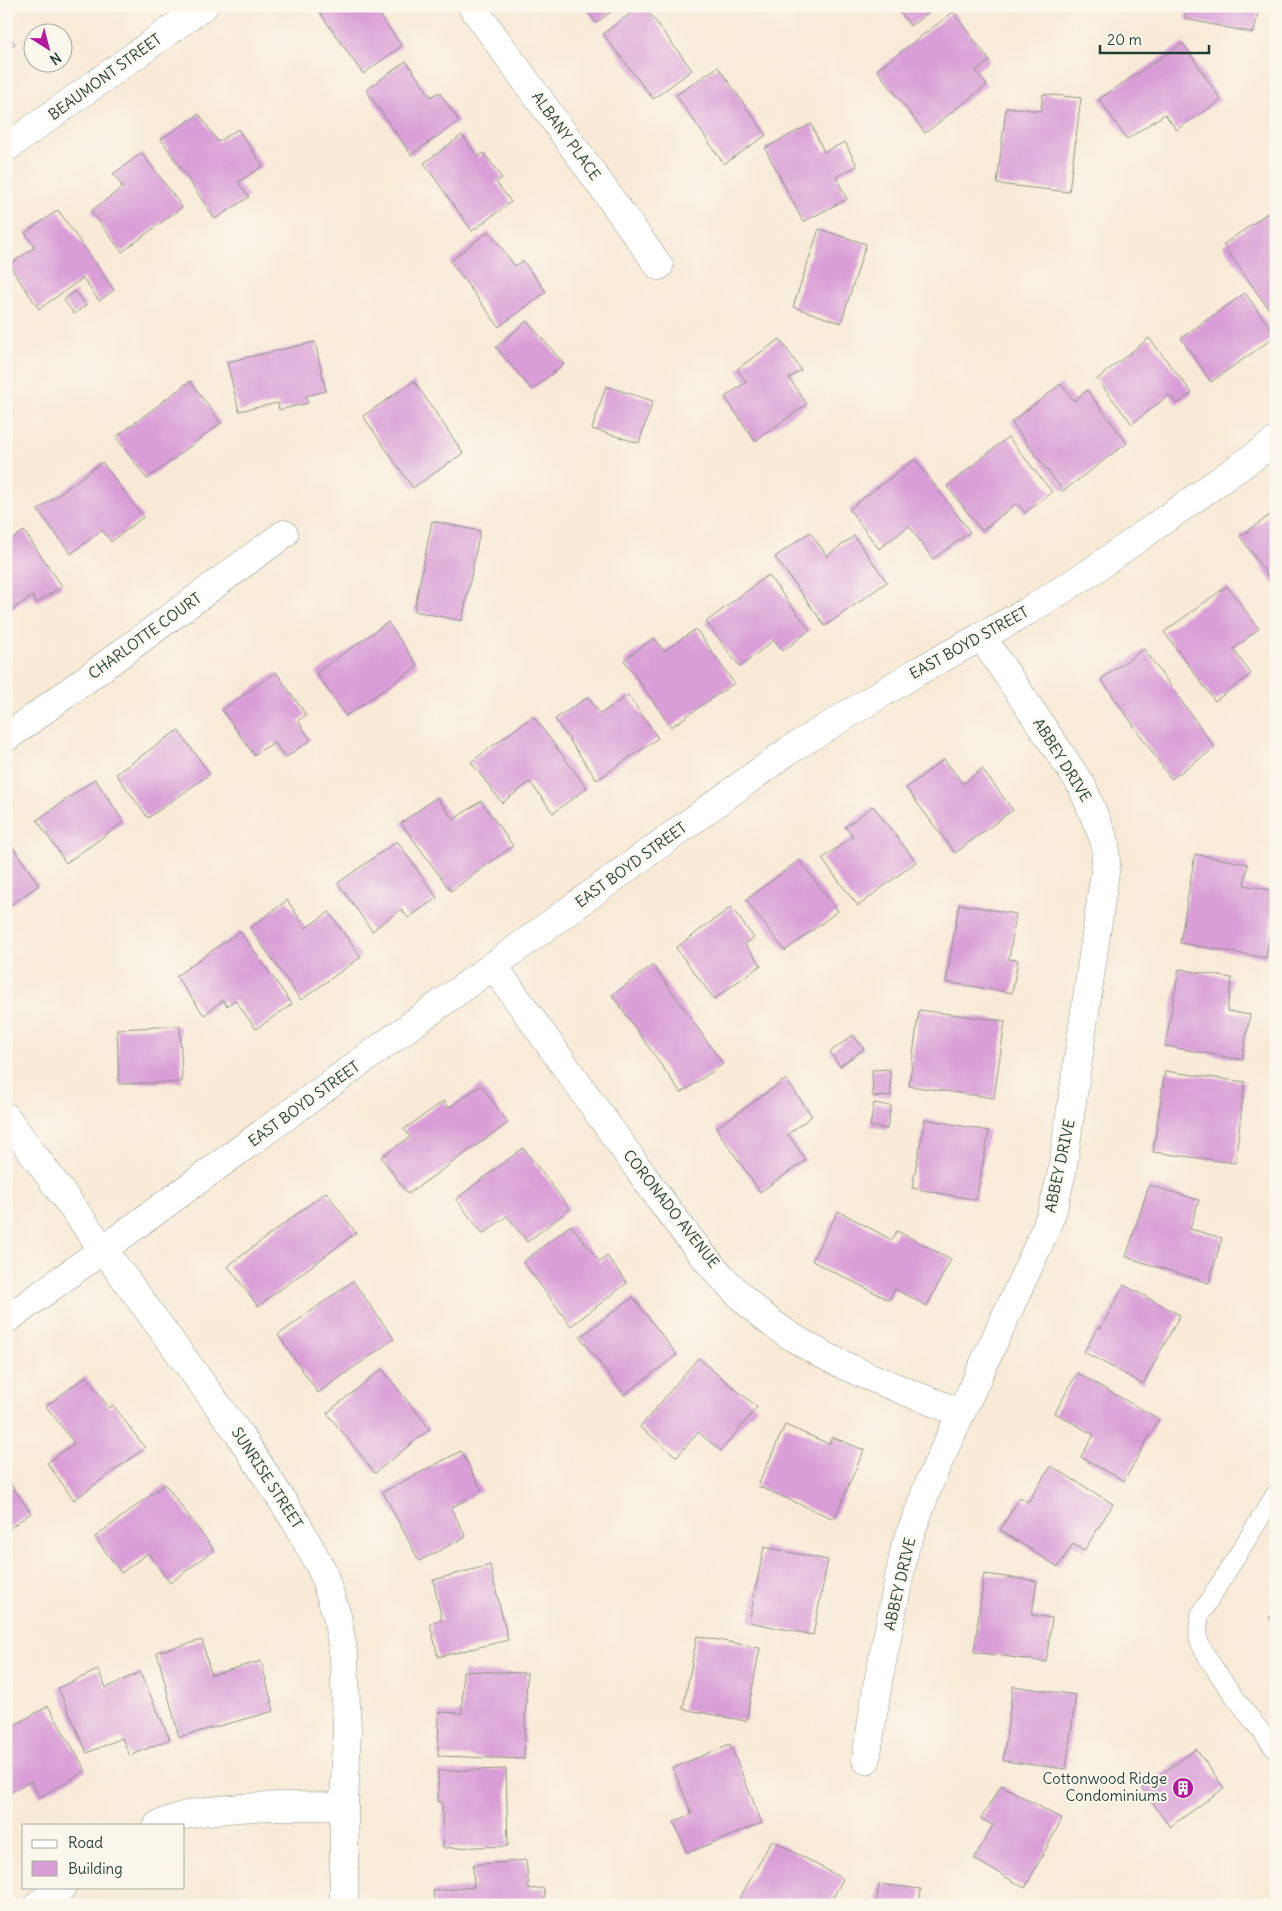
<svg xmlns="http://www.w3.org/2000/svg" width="1282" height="1911" font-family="Delius,sans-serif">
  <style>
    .building { fill: #d99ed7 }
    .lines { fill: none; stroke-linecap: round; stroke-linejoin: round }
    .lane-casing { stroke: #8c9486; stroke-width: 19 }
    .street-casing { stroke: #8c9486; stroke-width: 29 }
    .lane { stroke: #fff; stroke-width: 18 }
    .street { stroke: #fff; stroke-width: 28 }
    .labels { text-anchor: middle; stroke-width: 4; stroke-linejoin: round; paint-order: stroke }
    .street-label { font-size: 15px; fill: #1f3d34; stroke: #fbf7ec }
    .poi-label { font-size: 15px; fill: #1f3d34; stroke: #fbf7ec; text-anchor: end }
  </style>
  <rect width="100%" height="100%" fill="#fbf7ec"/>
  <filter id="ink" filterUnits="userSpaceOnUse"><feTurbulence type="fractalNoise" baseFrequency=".02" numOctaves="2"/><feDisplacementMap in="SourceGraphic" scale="10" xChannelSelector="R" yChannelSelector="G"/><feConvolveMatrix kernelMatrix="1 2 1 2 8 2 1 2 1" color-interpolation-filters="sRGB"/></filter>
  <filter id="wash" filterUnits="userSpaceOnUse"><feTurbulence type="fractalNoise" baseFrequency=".0096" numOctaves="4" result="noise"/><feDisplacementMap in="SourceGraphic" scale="20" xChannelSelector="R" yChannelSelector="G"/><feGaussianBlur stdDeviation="1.12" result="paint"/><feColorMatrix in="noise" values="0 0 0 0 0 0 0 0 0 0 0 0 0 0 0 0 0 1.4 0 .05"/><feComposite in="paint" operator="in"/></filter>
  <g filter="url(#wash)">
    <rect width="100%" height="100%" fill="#f8ead7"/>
    <g id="blocks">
      <g class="building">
        <polygon points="315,6 383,6 387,12 381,17 402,46 363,74"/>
        <polygon points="584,6 619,6 596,23"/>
        <polygon points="640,6 644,6 692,70 653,99 603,34"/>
        <polygon points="896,6 938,6 910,26"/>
        <polygon points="1187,6 1259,6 1254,33 1185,19"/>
        <polygon points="953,12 990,61 976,71 987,85 925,133 877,70"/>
        <polygon points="6,31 15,44 6,50"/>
        <polygon points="1183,43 1221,100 1176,130 1165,114 1127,139 1099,99"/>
        <polygon points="406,61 431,97 439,92 459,121 411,155 366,90"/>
        <polygon points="718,67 766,135 724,164 676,95"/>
        <polygon points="1043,94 1081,98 1069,192 997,184 1006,107 1041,111"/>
        <polygon points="199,114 218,142 238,129 263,166 238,182 249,197 215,219 161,139"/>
        <polygon points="811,124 824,152 845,142 857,166 836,177 847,199 803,222 765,148"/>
        <polygon points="462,135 478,157 484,153 502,178 496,182 511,202 472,231 424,163"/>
        <polygon points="142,153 182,207 122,252 91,211 123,187 113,174"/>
        <polygon points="58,210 114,290 99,301 83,278 39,309 9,265 35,247 25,233"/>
        <polygon points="1269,212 1276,222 1276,319 1223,245"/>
        <polygon points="819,229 866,244 841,323 793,307"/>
        <polygon points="489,231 515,266 523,261 546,292 499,327 450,261"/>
        <polygon points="75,291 86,305 74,314 64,300"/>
        <polygon points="1245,293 1276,336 1211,382 1181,338"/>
        <polygon points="527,321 564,364 532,390 496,347"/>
        <polygon points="1149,338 1192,393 1177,404 1169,395 1132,424 1097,379"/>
        <polygon points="780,339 801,370 789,378 807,404 755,441 725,397 746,382 737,369"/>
        <polygon points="315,342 326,391 306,396 308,403 279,410 278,403 239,411 227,362"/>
        <polygon points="190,381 221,423 147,479 116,437"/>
        <polygon points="414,381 463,453 413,488 363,416"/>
        <polygon points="1061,384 1074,401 1087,390 1127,443 1063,491 1011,422"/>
        <polygon points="606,386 653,401 639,443 592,429"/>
        <polygon points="1008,437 1052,492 1025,513 1017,503 982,531 947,486"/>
        <polygon points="915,459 970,532 933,559 909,526 879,549 849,509"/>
        <polygon points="102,462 143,517 111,542 102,530 71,554 38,510"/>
        <polygon points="1276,511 1276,588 1240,536"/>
        <polygon points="432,521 480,531 462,621 414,611"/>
        <polygon points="24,531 62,586 37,603 32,596 6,614 6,543"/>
        <polygon points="810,532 827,556 854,536 887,582 825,626 775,557"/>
        <polygon points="768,575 810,630 783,651 774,640 740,667 706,622"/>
        <polygon points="1227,586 1259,629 1233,649 1251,674 1215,701 1164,632"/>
        <polygon points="388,622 418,666 346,716 316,673"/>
        <polygon points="696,629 734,683 671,727 624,660 654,638 664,651"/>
        <polygon points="1144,649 1215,748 1171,779 1101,679"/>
        <polygon points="276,672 306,715 298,721 311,740 285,758 274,742 254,755 222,710"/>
        <polygon points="628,695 658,738 597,780 555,719 588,697 600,714"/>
        <polygon points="533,716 587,788 553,813 530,782 502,803 471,762"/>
        <polygon points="178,730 210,774 148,818 116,774"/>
        <polygon points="944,759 963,784 982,769 1013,810 955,853 906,788"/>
        <polygon points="95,779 124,822 66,863 37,820"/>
        <polygon points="437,797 453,820 481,801 513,846 451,891 401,823"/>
        <polygon points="873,806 916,862 858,906 822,859 853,836 845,827"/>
        <polygon points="397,841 437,898 408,918 401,909 372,931 338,883"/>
        <polygon points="9,842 39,885 6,908 6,843"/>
        <polygon points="1195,854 1248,864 1244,885 1276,891 1266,958 1180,943"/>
        <polygon points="799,860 838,911 785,951 746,900"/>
        <polygon points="287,900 306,928 329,912 361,957 301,1000 250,928"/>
        <polygon points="959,904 1016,914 1009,959 1018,960 1012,993 946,982"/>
        <polygon points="731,907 754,938 745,944 761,965 714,999 676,948"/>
        <polygon points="240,931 292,1004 256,1029 235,1000 227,1006 223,1000 204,1015 176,976"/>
        <polygon points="653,965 723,1064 681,1093 612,995"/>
        <polygon points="1179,969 1232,978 1227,1011 1250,1015 1242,1060 1165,1046"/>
        <polygon points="919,1010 1005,1021 994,1098 909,1086"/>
        <polygon points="180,1026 182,1082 119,1084 117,1029"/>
        <polygon points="853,1035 864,1049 840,1066 830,1052"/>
        <polygon points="890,1069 891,1096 873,1097 872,1070"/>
        <polygon points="1165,1071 1245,1082 1235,1163 1153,1152"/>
        <polygon points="786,1079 812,1116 788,1134 806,1160 760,1192 716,1128"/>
        <polygon points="481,1085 508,1123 408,1194 381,1157 410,1137 404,1129 444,1101 448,1108"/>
        <polygon points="874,1103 891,1106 887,1129 870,1126"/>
        <polygon points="925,1119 989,1131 976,1200 912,1188"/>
        <polygon points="523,1148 570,1209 527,1242 507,1216 483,1234 456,1199"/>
        <polygon points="1149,1185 1199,1200 1190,1229 1222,1238 1209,1283 1126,1257"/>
        <polygon points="326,1192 356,1233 258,1306 228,1266"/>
        <polygon points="838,1211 892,1240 897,1231 951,1259 927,1306 895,1289 889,1300 812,1261"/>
        <polygon points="571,1225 600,1262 607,1256 627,1283 571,1326 523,1262"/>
        <polygon points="353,1281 394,1339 318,1393 278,1335"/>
        <polygon points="1124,1285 1180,1315 1143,1384 1084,1352 1098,1327 1101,1328"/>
        <polygon points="633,1297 677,1355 624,1395 580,1337"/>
        <polygon points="698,1358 757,1407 721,1451 698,1432 677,1457 640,1427"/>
        <polygon points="382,1369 430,1429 375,1473 327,1413"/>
        <polygon points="1077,1373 1159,1419 1124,1481 1081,1457 1094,1435 1055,1413"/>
        <polygon points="86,1376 109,1408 113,1405 145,1448 74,1500 47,1463 74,1443 46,1406"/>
        <polygon points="785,1425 829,1444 832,1437 864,1450 834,1519 758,1486"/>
        <polygon points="461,1451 482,1491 451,1508 466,1537 419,1561 383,1492"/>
        <polygon points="1051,1466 1113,1504 1084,1551 1073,1544 1058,1567 1000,1530 1020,1497 1028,1502"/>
        <polygon points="6,1477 31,1513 6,1531"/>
        <polygon points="165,1484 214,1550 170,1583 148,1553 121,1573 95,1537"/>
        <polygon points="764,1547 828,1560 813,1635 749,1622"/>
        <polygon points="490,1565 508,1640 438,1657 430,1623 442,1620 433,1580"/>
        <polygon points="984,1574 1037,1581 1032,1615 1052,1618 1046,1662 974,1652"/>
        <polygon points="1276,1613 1276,1626 1269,1617"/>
        <polygon points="697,1636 760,1648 746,1721 683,1709"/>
        <polygon points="202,1640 211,1675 261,1661 274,1711 179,1737 157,1652"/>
        <polygon points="98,1670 106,1688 140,1672 170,1739 130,1756 122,1738 87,1753 58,1688"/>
        <polygon points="463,1671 527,1673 524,1759 438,1756 439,1712 462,1713"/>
        <polygon points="1013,1686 1076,1695 1066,1769 1003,1761"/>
        <polygon points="48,1706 86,1771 40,1797 31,1781 6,1795 6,1730"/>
        <polygon points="730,1744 762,1823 687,1853 674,1822 692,1814 673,1768"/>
        <polygon points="1196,1749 1224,1788 1170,1827 1142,1788"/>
        <polygon points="506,1769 508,1846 443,1848 442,1802 438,1802 438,1771"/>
        <polygon points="1001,1785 1062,1819 1025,1888 974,1859 993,1825 981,1819"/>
        <polygon points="772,1840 843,1879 829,1905 736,1905"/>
        <polygon points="526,1860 529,1889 544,1888 545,1905 435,1905 433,1891 474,1887 473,1865"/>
        <polygon points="879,1884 921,1889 919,1905 876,1905"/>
      </g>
    </g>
  </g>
  <g filter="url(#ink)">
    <use href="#blocks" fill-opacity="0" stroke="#8c9486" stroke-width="1"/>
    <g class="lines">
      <g class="lane-casing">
        <path id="lane" d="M1276,1493L1200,1615C1199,1623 1197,1632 1199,1639C1203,1660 1260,1729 1276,1751"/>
      </g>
      <g class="street-casing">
        <g id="street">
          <polyline points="472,6 659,266"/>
          <polyline points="6,148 204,6"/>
          <polyline points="6,738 284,534"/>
          <path d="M493,965C538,1028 582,1090 627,1153C672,1216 723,1293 789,1335C841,1369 903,1390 961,1413"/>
          <polyline points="6,1117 239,1434 296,1522 322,1570 337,1616 344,1657 347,1730 344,1807 344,1905"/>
          <polyline points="6,1320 788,751 915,673 1028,611 1089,573 1276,441"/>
          <polyline points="866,1760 878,1682 905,1548 932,1476 1038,1246 1052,1213 1062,1172 1106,865 1105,842 1082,786 981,636"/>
          <path d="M158,1825C170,1821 182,1815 195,1813C244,1805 294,1805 344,1807"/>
          <polyline points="38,1905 62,1887"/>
        </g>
      </g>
      <use href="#lane" class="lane"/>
      <use href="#street" class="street"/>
    </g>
  </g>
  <defs>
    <g id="building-disc" transform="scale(1.125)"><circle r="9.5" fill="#b5179e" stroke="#fbf7ec"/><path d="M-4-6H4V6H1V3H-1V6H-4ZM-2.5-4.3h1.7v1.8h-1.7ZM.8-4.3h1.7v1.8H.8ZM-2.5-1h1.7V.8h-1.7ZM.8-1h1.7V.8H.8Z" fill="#fff"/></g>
  </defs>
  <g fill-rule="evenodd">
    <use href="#building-disc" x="1183" y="1788"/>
  </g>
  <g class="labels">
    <g class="street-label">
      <text transform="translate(105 77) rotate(-36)" y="5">BEAUMONT STREET</text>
      <text transform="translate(566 136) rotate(54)" y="5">ALBANY PLACE</text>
      <text transform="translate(145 636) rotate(-36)" y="5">CHARLOTTE COURT</text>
      <text transform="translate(969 643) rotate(-29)" y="5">EAST BOYD STREET</text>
      <text transform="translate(1062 760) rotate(58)" y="5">ABBEY DRIVE</text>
      <text transform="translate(631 865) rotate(-36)" y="5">EAST BOYD STREET</text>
      <text transform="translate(304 1104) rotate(-36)" y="5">EAST BOYD STREET</text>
      <text transform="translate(1060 1166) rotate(-78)" y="5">ABBEY DRIVE</text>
      <text transform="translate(671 1209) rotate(52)" y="5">CORONADO AVENUE</text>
      <text transform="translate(267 1478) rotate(57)" y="5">SUNRISE STREET</text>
      <text transform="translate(900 1584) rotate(-77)" y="5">ABBEY DRIVE</text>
    </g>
    <g class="poi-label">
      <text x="1167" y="1784">Cottonwood Ridge<tspan x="1167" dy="17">Condominiums</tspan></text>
    </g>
  </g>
  <rect width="1282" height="1911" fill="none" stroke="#fbf7ec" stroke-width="25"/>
  <rect x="22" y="1824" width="162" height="65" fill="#fbf7ec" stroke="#a3ada2"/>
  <rect x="32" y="1840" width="25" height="8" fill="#ffffff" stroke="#a3ada2"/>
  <text x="68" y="1848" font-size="15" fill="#1f3d34">Road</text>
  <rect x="32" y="1861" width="25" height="15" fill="#d99ed7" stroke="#a3ada2"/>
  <text x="68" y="1874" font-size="15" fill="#1f3d34">Building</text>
  <g transform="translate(48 48) rotate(144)"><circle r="24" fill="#fbf7ec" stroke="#a3ada2"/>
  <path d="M0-4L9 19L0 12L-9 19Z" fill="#b5179e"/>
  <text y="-8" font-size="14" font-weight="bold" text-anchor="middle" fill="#1f3d34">N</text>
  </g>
  <path d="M1100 45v8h109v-8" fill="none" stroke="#1f3d34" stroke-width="2.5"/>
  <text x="1107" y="45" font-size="15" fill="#1f3d34" stroke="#fbf7ec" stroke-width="4" paint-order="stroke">20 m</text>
</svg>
